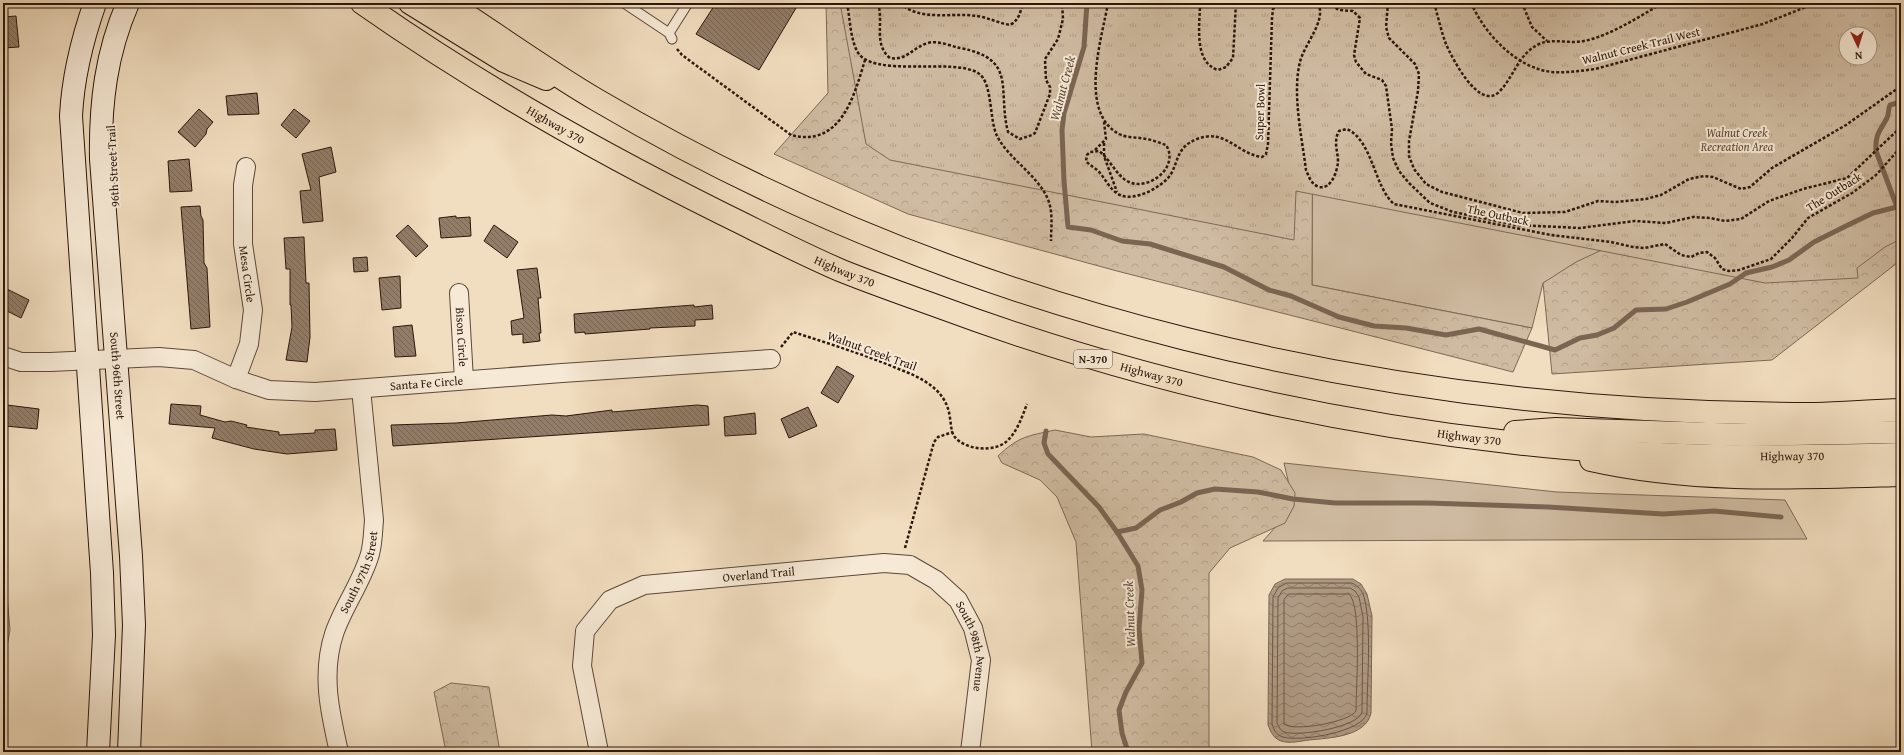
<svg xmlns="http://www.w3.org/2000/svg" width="1904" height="755" font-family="'Gentium Book Plus',serif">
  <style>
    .grass { fill: #cfbba1; stroke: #7d6856; fill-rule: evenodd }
    .forest { fill: url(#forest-crowns); stroke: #7d6856 }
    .park { fill: url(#park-tufts); stroke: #7d6856; fill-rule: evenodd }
    .water { fill: url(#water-waves); stroke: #7a6553 }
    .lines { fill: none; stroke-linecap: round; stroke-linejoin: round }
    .shore { stroke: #6c5847; stroke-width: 1 }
    .stream { stroke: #7a6553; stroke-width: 5 }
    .building { fill: url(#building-back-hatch); stroke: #2b160c }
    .lane-casing { stroke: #5c4839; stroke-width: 11 }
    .street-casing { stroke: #5c4839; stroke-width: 20 }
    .secondary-casing { stroke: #2b160c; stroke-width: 24 }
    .highway-casing { stroke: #2b160c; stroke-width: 24 }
    .path { stroke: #2b160c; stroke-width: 2.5; stroke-dasharray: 3 2; stroke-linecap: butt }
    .lane { stroke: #f6e9d5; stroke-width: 9 }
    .street { stroke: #f6e9d5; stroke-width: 18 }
    .secondary { stroke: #f6e9d5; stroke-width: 22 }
    .highway { stroke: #f1ddbf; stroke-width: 22 }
    .labels { text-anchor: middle; stroke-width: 4; stroke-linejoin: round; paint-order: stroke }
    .shield { fill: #f6e9d5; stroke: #685548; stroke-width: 1 }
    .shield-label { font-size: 11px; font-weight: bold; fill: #2b160c }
    .street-label { font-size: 12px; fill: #2b160c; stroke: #f6e9d5 }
    .park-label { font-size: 12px; font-style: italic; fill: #5c4839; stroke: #f6e9d5 }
    .water-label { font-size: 13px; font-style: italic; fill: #5f4a3b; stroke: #f6e9d5 }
  </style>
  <defs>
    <pattern id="forest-crowns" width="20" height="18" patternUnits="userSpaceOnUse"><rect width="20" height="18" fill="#cfbba1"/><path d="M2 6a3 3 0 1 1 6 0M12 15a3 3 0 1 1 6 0" fill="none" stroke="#b2a089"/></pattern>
    <pattern id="park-tufts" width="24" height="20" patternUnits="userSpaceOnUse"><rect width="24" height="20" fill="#cfbba1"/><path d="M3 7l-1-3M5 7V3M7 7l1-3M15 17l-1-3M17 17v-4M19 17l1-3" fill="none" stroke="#b2a089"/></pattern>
    <pattern id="water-waves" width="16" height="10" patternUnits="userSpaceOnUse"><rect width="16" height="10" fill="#ae9982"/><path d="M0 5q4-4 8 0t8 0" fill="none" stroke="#8e7c69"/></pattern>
    <pattern id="building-back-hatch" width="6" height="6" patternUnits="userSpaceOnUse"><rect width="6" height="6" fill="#927d69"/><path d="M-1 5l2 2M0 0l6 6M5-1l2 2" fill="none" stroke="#776555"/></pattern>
  </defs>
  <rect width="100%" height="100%" fill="#f1ddbf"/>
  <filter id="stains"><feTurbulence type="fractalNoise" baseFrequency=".005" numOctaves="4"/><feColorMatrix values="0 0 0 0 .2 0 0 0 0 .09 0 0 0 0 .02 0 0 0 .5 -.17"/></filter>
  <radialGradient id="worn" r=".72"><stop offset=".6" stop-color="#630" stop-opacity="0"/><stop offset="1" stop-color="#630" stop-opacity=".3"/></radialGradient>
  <g class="grass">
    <path d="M1901,3V86L1543,283L1532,328L1312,285L1313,12ZM1846,34H1870V58H1846Z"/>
    <polygon points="1284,463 1557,492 1785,500 1807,539 1263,541 1294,506"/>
  </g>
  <g class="forest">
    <polygon points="826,3 1190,3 1313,11 1312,285 1532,328 1513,372 1117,271 908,214 774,154 828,93"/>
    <polygon points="1901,86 1901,260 1772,360 1552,374 1543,283 1576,262 1722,194"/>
    <path d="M1055,430L1091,437L1144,434L1253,457L1281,470L1295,493L1294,506L1285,523L1230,548L1209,573V752H1092L1076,542L1057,497L1040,480L1002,463L998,456C1019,436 1028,436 1055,430Z"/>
    <polygon points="3,550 10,630 3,669"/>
    <polygon points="451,683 489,687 500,752 446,752 434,692"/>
  </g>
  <path class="park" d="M840,3H1901V239L1885,247L1857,268L1858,278L1765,283L1296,191L1294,240L890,160L866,144ZM1846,34H1870V58H1846Z"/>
  <path class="water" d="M1285,579H1353L1361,584L1367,594L1372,616L1371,713C1366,737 1329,738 1309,740C1300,741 1290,744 1281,741C1273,738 1271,732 1268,725L1269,595L1275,584Z"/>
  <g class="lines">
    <g class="shore">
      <path d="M1287,583H1352C1358,586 1362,590 1364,597C1372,626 1367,680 1367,713C1363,732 1300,742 1283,737C1276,735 1274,730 1272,724L1273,597L1278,588Z"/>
      <path d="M1288,588H1350L1355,591L1359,597L1363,617L1362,712C1359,727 1298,737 1284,732C1280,730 1279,727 1277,723L1278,598L1282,591Z"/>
      <path d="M1289,594H1349C1362,605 1356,691 1356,711C1349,722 1294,732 1284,724V600Z"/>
    </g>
    <g class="stream">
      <polyline points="1087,3 1084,47 1064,113 1062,130 1064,181 1068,227 1091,230 1122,241 1150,244 1224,267 1269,290 1291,296 1339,317 1374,326 1406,328 1446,335 1479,329 1555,350 1580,338 1597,335 1614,328 1636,310 1666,309 1687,302 1730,284 1746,273 1772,267 1789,260 1814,242 1846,226 1873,213 1901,206"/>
      <path d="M1897,207L1876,151C1875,134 1880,131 1887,118C1889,114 1888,109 1890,105L1901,102"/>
      <polyline points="1046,431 1044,443 1048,454 1099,507 1117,532 1138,566 1142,590 1139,629 1142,663 1126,692 1119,710 1122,733 1128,752"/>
      <polyline points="1117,532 1136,528 1160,510 1181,502 1197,493 1215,489 1258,492 1293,499 1335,503 1428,503 1548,507 1663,514 1714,511 1781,517"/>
    </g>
  </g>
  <g class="building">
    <polygon points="716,3 799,3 759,70 696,34"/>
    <polygon points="16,16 19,47 3,48 3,17"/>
    <polygon points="257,93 259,114 228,115 226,96"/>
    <polygon points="199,109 213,122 207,129 206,134 195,147 178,132"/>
    <polygon points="294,109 310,121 296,138 281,125"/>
    <polygon points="331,147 336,172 319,177 323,221 303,223 300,191 311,190 302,154"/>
    <polygon points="189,159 192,191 170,192 168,161"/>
    <polygon points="200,206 201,216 203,220 204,263 207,268 210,327 191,329 181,207"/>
    <polygon points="456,216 456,218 470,217 471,236 441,238 439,218"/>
    <polygon points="408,225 428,246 416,257 396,236"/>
    <polygon points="494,225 518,242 507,258 484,241"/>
    <polygon points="304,237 306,283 309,283 310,337 307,362 286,360 292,327 291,305 290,305 290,269 286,269 284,238"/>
    <polygon points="367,257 368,271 354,272 353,258"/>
    <polygon points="537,268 541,298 538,298 541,333 539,333 540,341 523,343 523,334 512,335 511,321 524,318 517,270"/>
    <polygon points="400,276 401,308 382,310 379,278"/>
    <polygon points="3,287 29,300 21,318 3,309"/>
    <polygon points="694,305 694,307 712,305 713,319 695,320 695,326 650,328 650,329 585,334 585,332 575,333 574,314"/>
    <polygon points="412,325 416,356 395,357 393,327"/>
    <polygon points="837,366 854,376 838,403 821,393"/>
    <polygon points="171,404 201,406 200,415 225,422 231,421 247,425 246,427 279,432 279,435 315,433 315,430 335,429 337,450 287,454 254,449 212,438 215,428 169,424"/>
    <polygon points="7,405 39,409 37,429 5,426"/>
    <polygon points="697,405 708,406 709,425 393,446 391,425 456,423 552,415 566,416 612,410 612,412"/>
    <polygon points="808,407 817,426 789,438 781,419"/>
    <polygon points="755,413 756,434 725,436 724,417"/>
  </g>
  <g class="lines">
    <g class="lane-casing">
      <g id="lane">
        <polyline points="624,3 669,33 672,39"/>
        <polyline points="669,33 688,3"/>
      </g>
    </g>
    <g class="street-casing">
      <g id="street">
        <path id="s1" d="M459,293L464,380"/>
        <path id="s2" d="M3,356L21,362H50L159,357L194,360L236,379L269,390L315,392L562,373L771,359"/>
        <polyline points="236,379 249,344 253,310 243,244 243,185 246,167"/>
        <path id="s3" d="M339,752C330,713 321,674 334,634C343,607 362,582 370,554C373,543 373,531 374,520L361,389"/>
        <path id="s4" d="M599,752L582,666L585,631L610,600L644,585L884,563L910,565L936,580L958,600L973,628L981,660L970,752"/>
      </g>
    </g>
    <g class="secondary-casing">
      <g id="secondary">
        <path d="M95,3C82,40 73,76 71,116L102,573L104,635L98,752"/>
        <path id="s5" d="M128,3C106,53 100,104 101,159L131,556L134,625L129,752"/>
      </g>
    </g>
    <g class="highway-casing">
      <g id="highway">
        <path id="s6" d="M362,3C476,83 598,152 723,214C762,233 802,254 842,271C872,283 903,294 934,305C1122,375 1316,421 1516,443C1644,458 1773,458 1901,454"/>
        <polyline points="410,3 504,61 546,79"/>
        <path d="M448,3C498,35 546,70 597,100C965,317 1391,415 1816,414C1844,413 1873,411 1901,410"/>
        <polyline points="1515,432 1556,429 1745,435 1901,432"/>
        <path d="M1591,460C1693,483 1798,478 1901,475"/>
      </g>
    </g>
    <g class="path">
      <path d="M847,3C850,18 850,37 857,51C871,79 952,57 978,73C993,82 989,120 997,136C1010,161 1039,175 1049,202C1053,215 1051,228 1051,241"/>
      <path d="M878,3C884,23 873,44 890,58C907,61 913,47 928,43C938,40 950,46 960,48C1018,59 997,89 1008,132L1020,139L1032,135L1035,133L1050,94V87L1046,80L1045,59L1058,39L1063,19L1062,3"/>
      <path d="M900,3C920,22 952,12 977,16C989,18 999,23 1010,25C1019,20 1020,13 1023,3"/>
      <path d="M1108,3C1102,38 1078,112 1119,134C1127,138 1137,137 1146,139C1153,140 1160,143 1166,145C1180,167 1149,191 1129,182C1116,176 1111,160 1099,151L1090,152L1087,155L1086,161C1090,166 1096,168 1100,173C1106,180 1111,191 1120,195C1134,202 1163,187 1171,174C1179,159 1177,147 1197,139C1226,128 1237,154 1262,157L1266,154L1268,144L1272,18L1273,9L1279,3"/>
      <path d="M1200,3C1200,24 1193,62 1218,70L1226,67L1233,58L1236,3"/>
      <path d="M1318,3C1327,21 1304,44 1300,62C1292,94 1302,138 1306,170C1309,177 1311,184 1319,187C1331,190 1337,172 1338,162C1338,151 1333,142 1339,131L1347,129C1373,141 1374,187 1394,204L1551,235L1611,242L1633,247L1644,248L1665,244L1681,255L1691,257L1699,253L1707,252L1715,258L1722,269L1729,271L1739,270L1771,259L1792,238L1808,218L1852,193L1876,175L1901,147"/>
      <polyline points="1327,3 1339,10 1353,11 1360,18 1354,55 1356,62 1366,74 1382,80 1386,86 1392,129 1391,143 1393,158 1399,171 1409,183 1430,203 1453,212 1517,225 1580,228 1635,221 1666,223 1693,217 1710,218 1725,221 1741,219 1769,201 1803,189 1847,178 1901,127"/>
      <polyline points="1388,3 1386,27 1389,38 1415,64 1419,74 1418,91 1409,141 1409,156 1414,169 1426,184 1442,192 1523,213 1565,212 1598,201 1615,202 1646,199 1661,195 1689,179 1704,176 1713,177 1741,189 1750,187 1772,168 1846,125 1901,86"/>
      <path d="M1434,3C1438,16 1441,31 1446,44C1452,58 1479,111 1499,92C1514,77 1518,54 1539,44C1553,38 1569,44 1584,41C1612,35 1638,17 1663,3"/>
      <path d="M1471,3C1485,34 1516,68 1552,72C1566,73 1580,71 1595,69L1763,24L1816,3"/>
      <polyline points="1522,3 1532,27 1547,41"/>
      <path d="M677,49L682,55L791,135C841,148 854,96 865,60"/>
      <polyline points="1104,143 1104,156 1117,192"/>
      <polyline points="1095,150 1106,139 1104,122"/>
      <path d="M781,347L793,332C824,342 856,352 887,364C900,370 914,374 926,382C940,391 948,402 950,418C951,424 951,431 954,436C964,450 994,453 1007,441C1017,432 1022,417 1027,404"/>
      <polyline points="905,548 934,442 938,437 953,432"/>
    </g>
    <use href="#lane" class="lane"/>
    <use href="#street" class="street"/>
    <use href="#secondary" class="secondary"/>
    <use href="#highway" class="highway"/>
  </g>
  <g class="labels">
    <rect class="shield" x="1074" y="350" width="38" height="18" rx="3"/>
    <g class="shield-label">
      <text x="1093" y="363">N-370</text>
    </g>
    <g class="street-label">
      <text transform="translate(1641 46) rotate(-14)" y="4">Walnut Creek Trail West</text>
      <text transform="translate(1260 112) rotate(-88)" y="4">Super Bowl</text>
      <text dy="4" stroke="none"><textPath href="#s6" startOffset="229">Highway 370</textPath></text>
      <text transform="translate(113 166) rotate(-93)" y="4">96th Street Trail</text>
      <text transform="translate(1834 192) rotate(-32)" y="4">The Outback</text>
      <text transform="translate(1498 215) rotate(12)" y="4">The Outback</text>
      <text dy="4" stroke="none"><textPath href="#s6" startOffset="553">Highway 370</textPath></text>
      <text transform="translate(247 274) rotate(82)" y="4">Mesa Circle</text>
      <text dy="4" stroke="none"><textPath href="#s1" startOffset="44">Bison Circle</textPath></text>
      <text transform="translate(872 351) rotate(20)" y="4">Walnut Creek Trail</text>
      <text dy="4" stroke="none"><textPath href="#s6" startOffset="877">Highway 370</textPath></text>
      <text dy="4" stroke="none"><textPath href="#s5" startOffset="377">South 96th Street</textPath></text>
      <text dy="4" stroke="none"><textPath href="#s2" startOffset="431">Santa Fe Circle</textPath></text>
      <text dy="4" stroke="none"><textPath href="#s6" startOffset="1201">Highway 370</textPath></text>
      <text dy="4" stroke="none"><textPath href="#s6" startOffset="1525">Highway 370</textPath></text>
      <text dy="4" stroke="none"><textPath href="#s3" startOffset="187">South 97th Street</textPath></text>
      <text dy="4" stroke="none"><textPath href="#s4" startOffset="315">Overland Trail</textPath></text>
      <text dy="4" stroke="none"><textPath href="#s4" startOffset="576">South 98th Avenue</textPath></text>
    </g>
    <g class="park-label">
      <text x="1737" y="137">Walnut Creek<tspan x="1737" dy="14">Recreation Area</tspan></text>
    </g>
    <g class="water-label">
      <text transform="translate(1062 88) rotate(-75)" y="5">Walnut Creek</text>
      <text transform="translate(1129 614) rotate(-92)" y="5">Walnut Creek</text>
    </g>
  </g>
  <rect width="1904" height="755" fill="none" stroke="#f1ddbf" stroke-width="16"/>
  <rect x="4" y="4" width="1896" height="747" fill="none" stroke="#2b160c" stroke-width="2"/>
  <rect x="8" y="8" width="1888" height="739" fill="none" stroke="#2b160c"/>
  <g transform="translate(1858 46) rotate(176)"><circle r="19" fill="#f6e9d5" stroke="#a59585"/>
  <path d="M0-3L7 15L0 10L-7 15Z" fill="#8f2418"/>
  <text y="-6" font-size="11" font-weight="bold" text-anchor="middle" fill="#2b160c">N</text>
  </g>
  <rect width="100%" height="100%" filter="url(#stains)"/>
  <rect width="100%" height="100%" fill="url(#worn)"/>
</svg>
